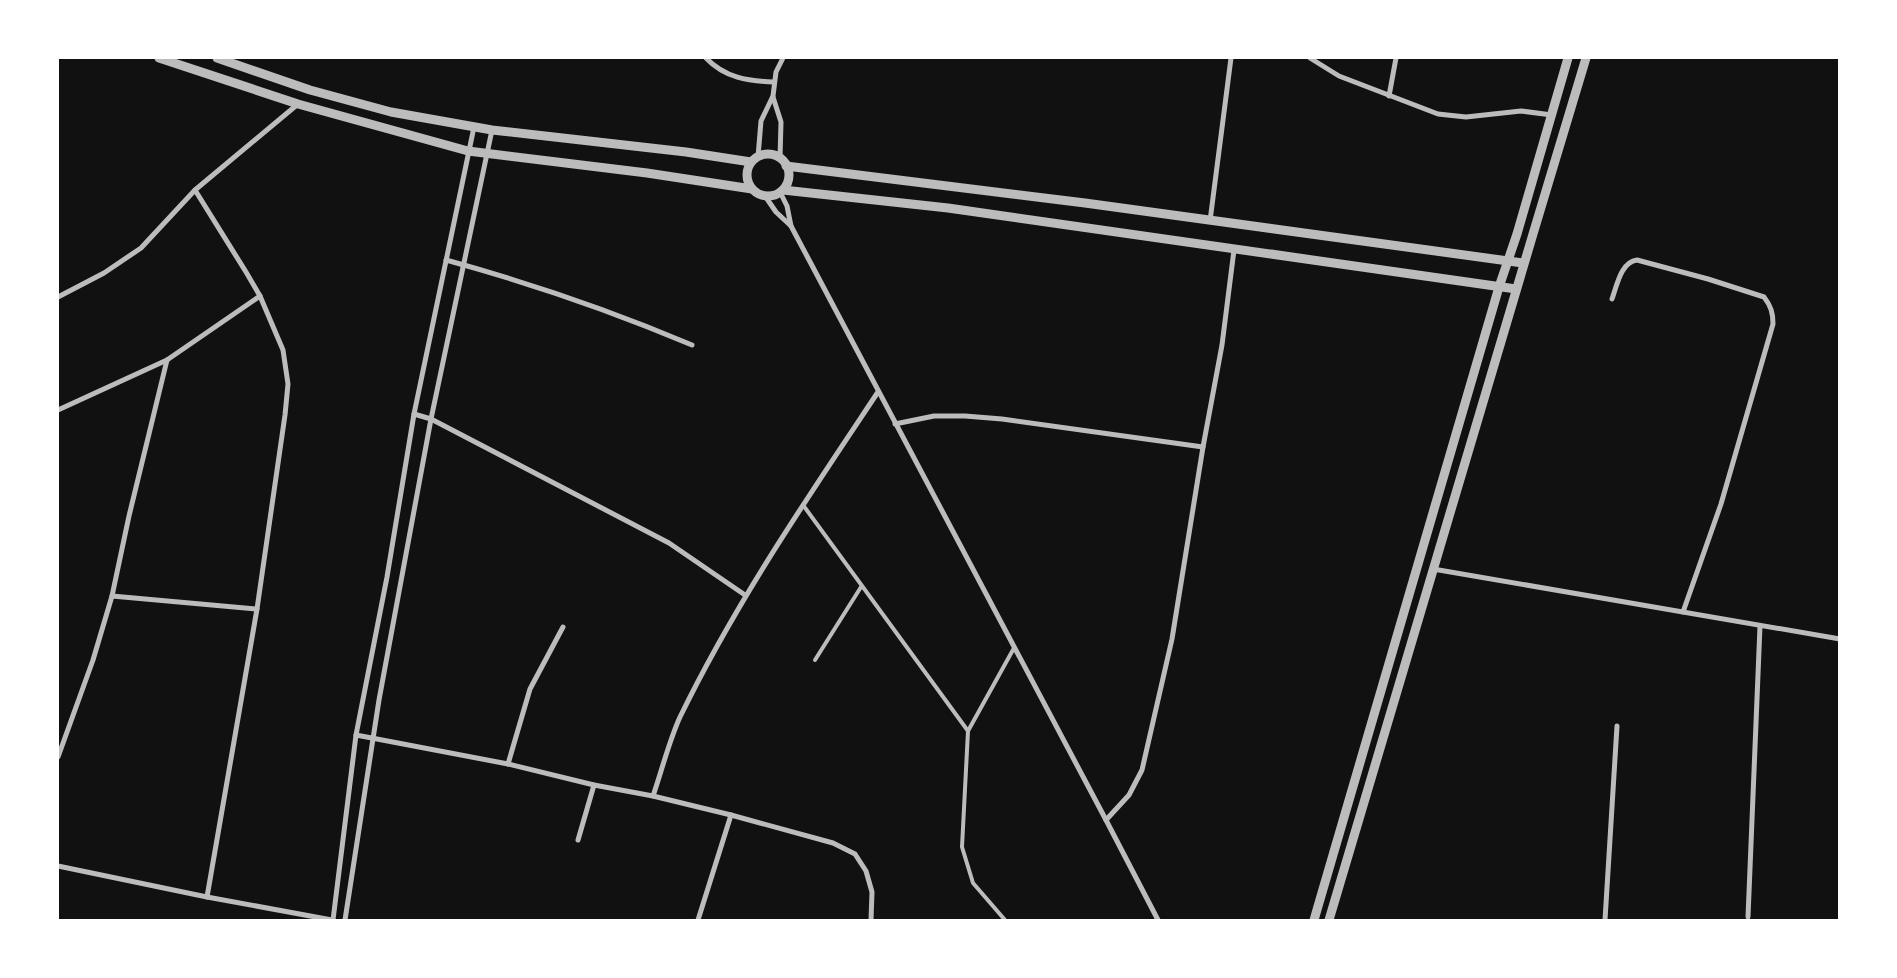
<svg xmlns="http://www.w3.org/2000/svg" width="1897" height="978" font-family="'Titillium Web',sans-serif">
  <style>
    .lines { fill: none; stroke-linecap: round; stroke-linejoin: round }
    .service { stroke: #bcbcbc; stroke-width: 4 }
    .minor { stroke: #bcbcbc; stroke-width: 5 }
    .tertiary { stroke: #bcbcbc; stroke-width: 9 }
  </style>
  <rect width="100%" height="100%" fill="#111"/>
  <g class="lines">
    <g class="service">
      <polyline points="803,505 968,731"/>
      <polyline points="815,660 861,587"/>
      <polyline points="1005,920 973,883 962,847 968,731 1014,648"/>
    </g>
    <g class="minor">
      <path d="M706,58C725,78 748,81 774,82"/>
      <polyline points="1310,58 1339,76 1438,114 1466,117 1521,111 1552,115"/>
      <polyline points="1389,96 1396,58"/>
      <polyline points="773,97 781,122 780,158"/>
      <polyline points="758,157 761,121 773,96 776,72 783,58"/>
      <polyline points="195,190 246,272 260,296 283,350 288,384 285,415 257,609 207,897"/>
      <polyline points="780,192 787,206 791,226 808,258 1106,820 1158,920"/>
      <polyline points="765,196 776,212 791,226"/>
      <polyline points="1210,221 1231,58"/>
      <path d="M446,260C530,283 612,311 692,345"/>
      <polyline points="58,297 104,273 141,248 195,190 298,104"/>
      <path d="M1612,299C1617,285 1621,262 1637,260L1708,279L1764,297C1771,306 1773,313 1773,324L1721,504L1683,612"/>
      <polyline points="58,410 167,360 260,296"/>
      <polyline points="414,414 431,419 669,543 745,595"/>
      <polyline points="895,424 934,416 965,416 1002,419 1203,447"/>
      <polyline points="1433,569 1840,639"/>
      <polyline points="112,596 257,609"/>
      <polyline points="356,735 508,764 594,785 653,796 731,815 833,843 855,854 866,871 872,892 871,920"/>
      <polyline points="58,757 93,660 112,596 129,516 167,360"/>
      <polyline points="508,764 530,689 563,627"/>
      <path d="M653,796C662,770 669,741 680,717C736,602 808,497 878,392"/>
      <polyline points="1106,820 1129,795 1142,770 1172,639 1203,447 1222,345 1234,250"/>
      <polyline points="578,840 594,785"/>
      <polyline points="58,866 207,897 332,920"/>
      <polyline points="1748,917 1760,626"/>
      <polyline points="333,920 356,735 387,577 414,414 474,127"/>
      <polyline points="345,920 379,700 431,419 492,130"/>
      <polyline points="698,920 731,815"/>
      <polyline points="1605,920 1617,726"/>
    </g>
    <g class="tertiary">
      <polyline points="159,58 298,104 468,151 647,173 752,189"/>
      <polyline points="217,58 310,90 391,112 492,130 686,152 751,162"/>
      <circle cx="768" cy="175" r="21"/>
      <polyline points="786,166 1085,203 1523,263"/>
      <polyline points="783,190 948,208 1516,289"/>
      <polyline points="1314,920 1499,287 1517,234 1568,58"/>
      <path d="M1329,920C1415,633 1499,345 1586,58"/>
    </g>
  </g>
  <rect width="1897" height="978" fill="none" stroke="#ffffff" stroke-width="118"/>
</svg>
